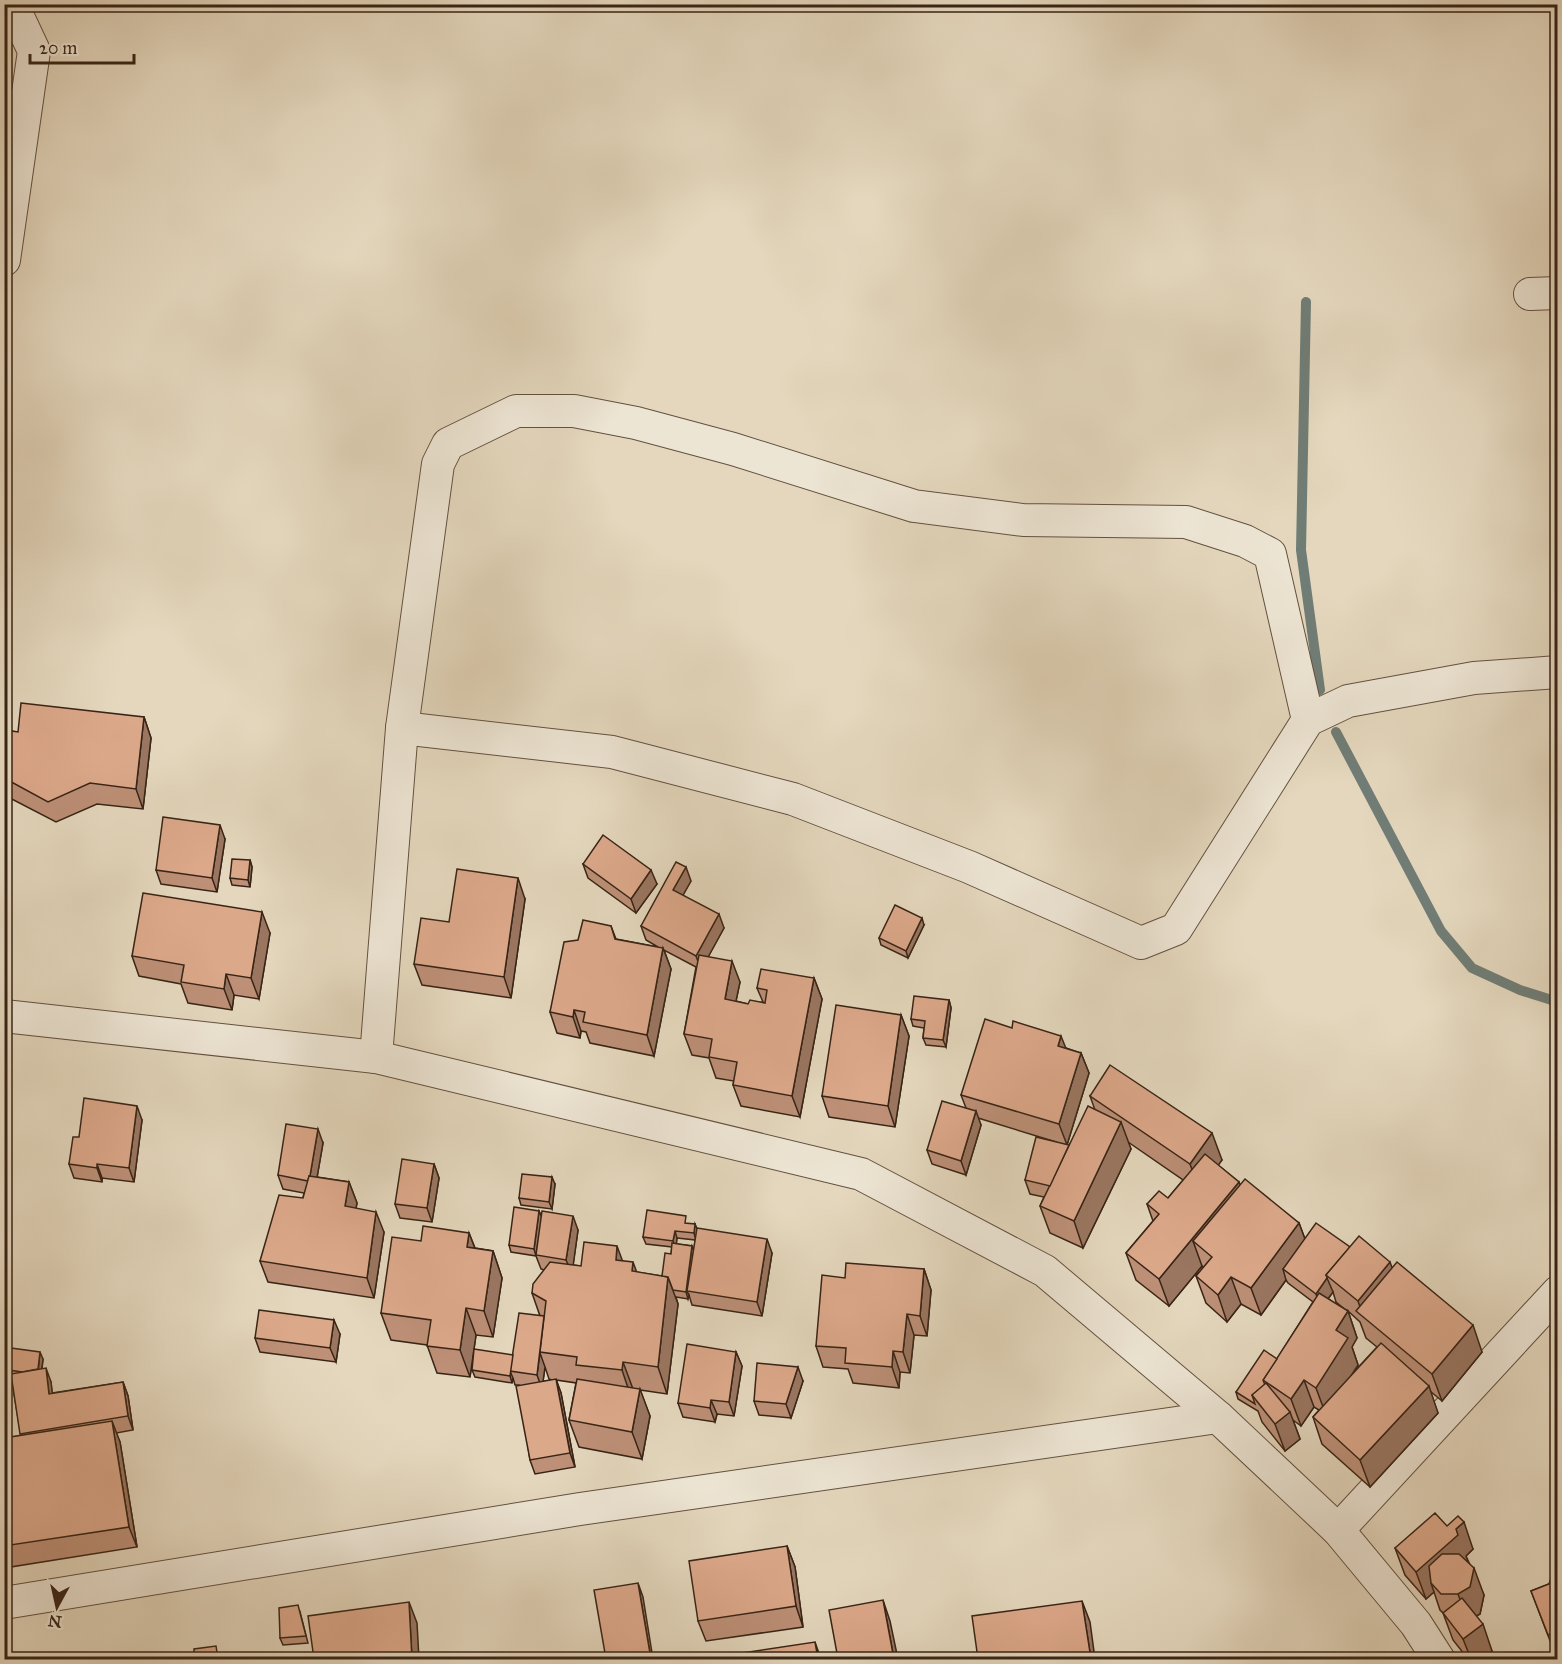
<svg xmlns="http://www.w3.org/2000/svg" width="1562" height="1664" font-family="'IM FELL Great Primer',serif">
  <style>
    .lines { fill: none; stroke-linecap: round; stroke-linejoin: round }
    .stream { stroke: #707d76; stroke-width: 10 }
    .minor-casing { stroke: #635140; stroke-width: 34 }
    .minor { stroke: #ede5d4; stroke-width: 32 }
    .wall { fill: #bd9077; stroke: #382416; stroke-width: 1.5; fill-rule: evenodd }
    .shaded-wall { fill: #9a7661; stroke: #382416; stroke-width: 1.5 }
    .building { fill: #dca88a; stroke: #382416; stroke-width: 1.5 }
  </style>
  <rect width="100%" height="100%" fill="#e4d7bd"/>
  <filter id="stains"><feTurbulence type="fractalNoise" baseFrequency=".00333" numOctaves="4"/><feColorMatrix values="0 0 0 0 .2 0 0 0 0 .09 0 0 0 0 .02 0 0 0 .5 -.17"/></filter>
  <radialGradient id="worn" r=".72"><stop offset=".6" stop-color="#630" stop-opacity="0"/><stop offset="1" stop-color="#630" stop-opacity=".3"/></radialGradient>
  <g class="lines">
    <g class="stream">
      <polyline points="1306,302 1301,550 1320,690"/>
      <polyline points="1336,732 1441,931 1472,968 1520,990 1558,1002"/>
    </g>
    <g class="minor-casing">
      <g id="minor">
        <polyline points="4,260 34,51 12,4"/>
        <polyline points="1530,294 1558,293"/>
        <polyline points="402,728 612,752 793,799 969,867 1141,943 1176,929 1308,720 1348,701 1474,678 1558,672"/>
        <polyline points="4,1016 376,1057 861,1174 1045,1271 1218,1417 1338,1530 1416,1624 1439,1660"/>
        <polyline points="376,1057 402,728 438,464 448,444 516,411 574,411 636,423 733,449 914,506 1023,520 1186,522 1245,541 1270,554 1308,720"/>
        <polyline points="1338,1530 1558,1292"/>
        <polyline points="4,1603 580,1509 1218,1417"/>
      </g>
    </g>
    <use href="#minor" class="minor"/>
  </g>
  <g class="wall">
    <polygon points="144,717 151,738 143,809 97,804 56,822 4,795 4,730 18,732"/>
    <polygon points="225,839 217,892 161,884 156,870"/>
    <polygon points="250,860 252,867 250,887 232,885 230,878"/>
    <polygon points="583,864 657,884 636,913 588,878"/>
    <polygon points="691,881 683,895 724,928 708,957 740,982 736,1001 748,1004 763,1002 757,988 814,978 822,999 800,1117 741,1106 733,1085 734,1081 716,1078 709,1058 692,1055 684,1034 696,967 664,950 671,969 654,1056 590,1043 586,1032 581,1031 580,1038 557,1033 550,1012 578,940 611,926 616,939 658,947 646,940 641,926"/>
    <polygon points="525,899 511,998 422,985 414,964"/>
    <polygon points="924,925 908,958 881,945 879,938"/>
    <polygon points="270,933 259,999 234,995 232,1010 188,1003 181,984 139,976 132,956"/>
    <polygon points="949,1000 951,1008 946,1047 926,1045 923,1038 924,1028 913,1026 911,1019"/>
    <polygon points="901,1015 909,1036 895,1127 829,1117 822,1096"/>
    <path d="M1066,1048L1081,1053L1089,1073L1067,1145H1069L1095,1110L1090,1096L1222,1160L1218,1165L1239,1182L1240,1185L1299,1223L1305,1239L1350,1247L1392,1268L1482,1352L1442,1401L1430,1391L1438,1413L1370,1487L1322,1444L1313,1417L1319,1410L1314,1407L1301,1426L1293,1420L1300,1439L1285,1451L1262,1422L1258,1411L1238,1399L1236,1392L1277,1359L1313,1302L1288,1283L1286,1280L1261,1315L1241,1304L1227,1322L1206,1303L1196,1276L1203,1268L1202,1266L1169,1306L1136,1280L1126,1253L1153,1221L1147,1204L1168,1198L1183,1180L1128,1142L1131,1149L1083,1248L1050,1233L1040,1206L1044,1197L1030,1194L1025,1180L1056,1142L978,1118L981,1125L966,1175L932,1164L927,1150L966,1108L961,1095ZM1333,1292L1336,1302L1347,1311L1328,1299ZM1348,1311L1360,1322L1366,1338L1377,1347L1352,1374L1358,1365L1352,1347L1357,1338Z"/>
    <polygon points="142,1120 134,1182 102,1178 102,1182 74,1178 69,1164 79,1137"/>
    <polygon points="323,1143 317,1177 349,1182 357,1203 356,1208 384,1232 374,1298 268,1282 260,1261 303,1198 304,1193 283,1189 278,1175"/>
    <polygon points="434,1164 439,1178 432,1222 400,1218 395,1204"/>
    <polygon points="555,1184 552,1209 521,1205 519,1198"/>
    <path d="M539,1211L542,1217L578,1230L573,1265L581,1266L623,1261L636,1272L662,1276L671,1254L672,1247L646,1244L643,1237L689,1224H695L697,1230L772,1253L762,1316L692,1305L689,1295L688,1299L676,1297L678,1304L667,1394L640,1390L650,1416L642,1459L579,1447L569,1420L576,1383L556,1380L561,1393L575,1467L535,1474L530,1460L519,1385H515L513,1378L512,1383L475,1377L472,1370L513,1355L540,1316L532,1293L544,1270L541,1269L536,1256L511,1252L509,1245ZM677,1238L695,1240L694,1251L692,1246L676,1244ZM545,1367L549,1379L552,1380L543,1381Z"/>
    <polygon points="469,1233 475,1248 493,1251 502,1278 493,1337 476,1335 470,1377 437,1373 427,1345 391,1340 381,1313 421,1241"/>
    <polygon points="924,1269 931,1290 927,1336 914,1335 910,1373 900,1372 899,1388 853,1383 848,1369 823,1367 816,1346 845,1278"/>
    <polygon points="340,1334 336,1362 260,1352 255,1338"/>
    <polygon points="4,1345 11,1351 43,1359 42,1369 51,1382 52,1393 123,1382 128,1396 133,1430 116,1433 120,1442 137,1547 4,1568 4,1438 21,1436 11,1376 9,1371 8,1382 4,1382"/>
    <polygon points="736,1352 742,1366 734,1416 717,1414 715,1422 683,1417 678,1403"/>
    <polygon points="803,1381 791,1418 759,1415 754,1401"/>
    <polygon points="1447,1526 1473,1549 1466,1556 1484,1595 1480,1614 1476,1616 1492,1651 1481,1659 1468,1659 1453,1640 1443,1613 1440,1610 1434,1592 1426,1599 1405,1575 1395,1548"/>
    <polygon points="787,1546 795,1567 803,1627 706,1641 698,1621"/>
    <polygon points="1557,1573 1557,1659 1531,1591 1549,1584"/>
    <polygon points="300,1612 308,1643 283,1645 280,1638"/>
  </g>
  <g class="shaded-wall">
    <polygon points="144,717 151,738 143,809 136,789"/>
    <polygon points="220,825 225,839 217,892 212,878"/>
    <polygon points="250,860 252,867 250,887 248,880"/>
    <polygon points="686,867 691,881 678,904 673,890"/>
    <polygon points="651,870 657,884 636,913 631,899"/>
    <polygon points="518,878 525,899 511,998 504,977"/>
    <polygon points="262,912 270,933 259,999 251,978"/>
    <polygon points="719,914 724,928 701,970 696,956"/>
    <polygon points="922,918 924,925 908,958 906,951"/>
    <polygon points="663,948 671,969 654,1056 647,1035"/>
    <polygon points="732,961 740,982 732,1020 725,999"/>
    <polygon points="226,974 234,995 232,1010 224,989"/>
    <polygon points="814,978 822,999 800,1117 792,1096"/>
    <polygon points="949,1000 951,1008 946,1047 943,1040"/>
    <polygon points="574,1010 581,1031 580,1038 573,1017"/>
    <polygon points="901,1015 909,1036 895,1127 888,1106"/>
    <polygon points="1061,1036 1069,1056 1058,1046"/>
    <polygon points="1081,1053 1089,1073 1067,1145 1059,1124"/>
    <polygon points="137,1106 142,1120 134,1182 129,1168"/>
    <polygon points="976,1111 981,1125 966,1175 961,1161"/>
    <polygon points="1121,1122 1131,1149 1083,1248 1074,1221"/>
    <polygon points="318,1129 323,1143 314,1195 309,1181"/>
    <polygon points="1212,1133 1222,1160 1200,1191 1190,1164"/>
    <polygon points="97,1164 102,1178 102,1182 97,1168"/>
    <polygon points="434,1164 439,1178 432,1222 427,1208"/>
    <polygon points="552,1177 555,1184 552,1209 549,1202"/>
    <polygon points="349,1182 357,1203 352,1227 345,1206"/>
    <polygon points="1239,1182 1249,1209 1193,1241 1202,1266 1169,1306 1159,1279"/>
    <polygon points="539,1211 542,1218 536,1256 534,1249"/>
    <polygon points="376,1212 384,1232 374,1298 367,1278"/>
    <polygon points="573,1216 578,1230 572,1274 566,1260"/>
    <polygon points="1299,1223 1309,1250 1283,1269 1286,1280 1261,1315 1251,1288"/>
    <polygon points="695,1224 698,1231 696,1241 694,1233"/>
    <polygon points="675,1231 677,1238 676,1248 673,1241"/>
    <polygon points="469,1233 479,1259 467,1247"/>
    <polygon points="767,1239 772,1253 762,1316 757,1302"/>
    <polygon points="617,1246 627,1273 616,1260"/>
    <polygon points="692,1246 695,1253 687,1291 689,1295 688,1299 686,1292"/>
    <polygon points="493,1251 502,1278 493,1337 484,1311"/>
    <polygon points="633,1262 643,1289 632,1271"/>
    <polygon points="1390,1262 1400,1289 1363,1316 1358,1301"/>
    <polygon points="924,1269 931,1290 927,1336 920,1316"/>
    <polygon points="668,1277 678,1304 667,1394 658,1367"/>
    <polygon points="1231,1277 1241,1304 1227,1322 1218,1295"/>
    <polygon points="1327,1278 1333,1292 1321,1308 1316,1294"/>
    <polygon points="466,1308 476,1335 470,1377 460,1350"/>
    <polygon points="1348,1311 1357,1338 1352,1347 1358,1365 1326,1415 1316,1388 1336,1330"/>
    <polygon points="907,1314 914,1335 910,1373 903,1352"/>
    <polygon points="334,1320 340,1334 336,1362 330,1348"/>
    <polygon points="1473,1325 1482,1352 1442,1401 1432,1374"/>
    <polygon points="9,1346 12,1353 8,1382 5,1375"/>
    <polygon points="893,1351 900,1372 899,1388 892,1367"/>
    <polygon points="40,1352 43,1359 40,1381 38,1374"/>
    <polygon points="736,1352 742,1366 734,1416 729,1402"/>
    <polygon points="540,1353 545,1367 542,1389 537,1375"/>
    <polygon points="623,1362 633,1389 631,1397 622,1370"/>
    <polygon points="798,1367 803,1381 791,1418 786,1404"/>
    <polygon points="46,1368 51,1382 54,1408 49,1394"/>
    <polygon points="510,1371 513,1378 512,1383 510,1376"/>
    <polygon points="556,1379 561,1393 575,1467 570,1453"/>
    <polygon points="1304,1380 1314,1407 1301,1426 1291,1399"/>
    <polygon points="123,1382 128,1396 133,1430 128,1416"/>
    <polygon points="1429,1386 1438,1413 1370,1487 1360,1460"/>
    <polygon points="640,1389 650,1416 642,1459 632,1432"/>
    <polygon points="711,1400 717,1414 715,1422 710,1408"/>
    <polygon points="1290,1412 1300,1439 1285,1451 1275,1424"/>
    <polygon points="112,1421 120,1442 137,1547 129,1527"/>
    <polygon points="1464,1522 1473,1549 1466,1556 1468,1562 1431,1583 1434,1592 1426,1599 1416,1572 1456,1529"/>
    <polygon points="787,1546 795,1567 803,1627 796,1606"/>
    <polygon points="1474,1568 1484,1595 1480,1614 1468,1621 1458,1594"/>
    <polygon points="638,1583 643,1597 653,1659 651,1659"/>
    <polygon points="883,1600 890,1621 898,1659 894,1659"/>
    <polygon points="1082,1601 1090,1622 1095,1659 1091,1659"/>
    <polygon points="409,1602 417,1623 419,1659 412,1659"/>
    <polygon points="1483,1624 1492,1651 1481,1659 1471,1659 1463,1639"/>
    <polygon points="815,1642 821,1659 818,1659"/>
  </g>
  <g class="building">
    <polygon points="21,703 144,717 136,789 90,783 48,802 4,778 4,730 18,732"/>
    <polygon points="163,817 220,825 212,878 156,870"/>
    <polygon points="603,835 651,870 631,899 583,864"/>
    <polygon points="232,859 250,860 248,880 230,878"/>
    <polygon points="676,862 686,867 673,890 719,914 696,956 641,926"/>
    <polygon points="457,869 518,878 504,977 414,964 421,918 449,922"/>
    <polygon points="143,893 262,912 251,978 226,974 224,989 181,982 184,965 132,956"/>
    <polygon points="895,905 922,918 906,951 879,938"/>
    <polygon points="583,920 611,926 615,939 663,948 647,1035 583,1022 585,1012 574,1010 573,1017 550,1012 564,942 578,940"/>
    <polygon points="699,955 732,961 725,999 748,1004 750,1000 765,1003 767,990 757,988 761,969 814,978 792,1096 733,1085 737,1062 709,1057 712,1039 684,1034"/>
    <polygon points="914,996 949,1000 943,1040 923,1038 925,1021 911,1019"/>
    <polygon points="836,1005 901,1015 888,1106 822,1096"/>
    <polygon points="985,1019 1012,1028 1013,1021 1061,1036 1058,1046 1081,1053 1059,1124 961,1095"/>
    <polygon points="1110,1065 1212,1133 1190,1164 1090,1096"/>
    <polygon points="84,1098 137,1106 129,1168 97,1164 97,1168 69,1164 73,1137 79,1137"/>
    <polygon points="942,1101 976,1111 961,1161 927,1150"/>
    <polygon points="1088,1106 1121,1122 1074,1221 1040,1206"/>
    <polygon points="286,1124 318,1129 310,1176 309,1176 308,1181 278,1175"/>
    <polygon points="1036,1137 1069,1145 1050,1186 1025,1180"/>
    <polygon points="1205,1154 1239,1182 1159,1279 1126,1253 1159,1214 1147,1204 1159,1191 1168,1198"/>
    <polygon points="402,1159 434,1164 427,1208 395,1204"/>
    <polygon points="522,1174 552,1177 549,1202 519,1198"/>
    <polygon points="309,1176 349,1182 345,1206 376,1212 367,1278 260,1261 279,1195 303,1198"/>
    <polygon points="1245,1179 1299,1223 1251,1288 1231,1277 1218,1295 1196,1276 1212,1257 1193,1241"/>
    <polygon points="514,1207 539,1211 534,1249 509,1245"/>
    <polygon points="647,1210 686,1216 685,1223 695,1224 694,1233 675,1231 673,1241 643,1237"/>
    <polygon points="542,1211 573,1216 566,1260 536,1255"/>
    <polygon points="1316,1223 1350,1247 1326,1275 1327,1278 1316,1294 1283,1269"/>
    <polygon points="423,1226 469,1233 467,1247 493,1251 484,1311 466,1308 460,1350 427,1346 431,1320 381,1313 392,1237 421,1241"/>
    <polygon points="697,1228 767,1239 757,1302 687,1291"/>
    <polygon points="1359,1236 1390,1262 1358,1301 1326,1275"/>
    <polygon points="584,1242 617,1246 616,1260 633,1262 632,1271 668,1277 658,1367 623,1362 622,1370 576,1365 577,1357 540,1352 546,1301 532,1293 533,1284 550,1262 581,1266"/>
    <polygon points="672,1243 692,1246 686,1292 673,1290 668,1277 662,1276 665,1253 671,1254"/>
    <polygon points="1397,1262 1473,1325 1432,1374 1356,1311"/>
    <polygon points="846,1263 924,1269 920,1316 907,1314 903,1352 893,1351 892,1367 845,1363 846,1348 816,1346 822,1275 845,1278"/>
    <polygon points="1319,1293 1348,1311 1336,1330 1348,1338 1316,1388 1304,1380 1291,1399 1263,1380"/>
    <polygon points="259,1310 334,1320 330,1348 255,1338"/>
    <polygon points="519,1313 544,1316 537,1375 510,1371"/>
    <polygon points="1381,1343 1429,1386 1360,1460 1313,1417"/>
    <polygon points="687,1344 736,1352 729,1402 711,1400 710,1408 678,1403"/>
    <polygon points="4,1345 9,1346 5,1375 4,1375"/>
    <polygon points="11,1348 40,1352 38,1369 22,1372 9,1370"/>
    <polygon points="474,1349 513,1355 510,1376 472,1370"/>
    <polygon points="1264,1350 1277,1359 1263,1380 1265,1385 1252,1395 1255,1404 1236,1392"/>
    <polygon points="757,1363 798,1367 786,1404 754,1401"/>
    <polygon points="46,1368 49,1394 123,1382 128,1416 20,1434 11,1374"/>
    <polygon points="556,1379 570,1453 530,1460 516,1386"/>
    <polygon points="577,1379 640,1389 632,1432 569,1420"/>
    <polygon points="1266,1383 1290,1412 1275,1424 1252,1395"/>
    <polygon points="112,1421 129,1527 4,1546 4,1438"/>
    <polygon points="1435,1513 1447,1526 1458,1516 1464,1522 1456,1529 1458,1535 1416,1572 1395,1548"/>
    <polygon points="787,1546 796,1606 698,1621 689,1561"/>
    <polygon points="1442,1554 1459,1554 1474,1568 1470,1587 1458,1594 1441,1594 1431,1583 1429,1566"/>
    <polygon points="1557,1573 1557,1631 1548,1635 1531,1591 1549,1584 1552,1575"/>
    <polygon points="638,1583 651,1659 606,1659 594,1590"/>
    <polygon points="1462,1598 1483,1624 1463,1639 1443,1613"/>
    <polygon points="883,1600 894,1659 838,1659 829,1610"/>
    <polygon points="1082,1601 1091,1659 978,1659 972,1616"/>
    <polygon points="409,1602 412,1659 314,1659 308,1616"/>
    <polygon points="298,1605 306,1636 280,1638 279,1608"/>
    <polygon points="815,1642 818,1659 702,1659"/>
    <polygon points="216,1646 218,1659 194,1659 194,1649"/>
    <polygon points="110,1653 111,1659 82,1659 81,1657"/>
  </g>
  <rect width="1562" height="1664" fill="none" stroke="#e4d7bd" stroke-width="24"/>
  <rect x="6" y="6" width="1550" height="1652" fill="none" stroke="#382416" stroke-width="3"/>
  <rect x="12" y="12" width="1538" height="1640" fill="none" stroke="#382416" stroke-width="1.5"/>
  <g transform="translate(57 1607) rotate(188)" stroke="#ede5d4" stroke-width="4.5" paint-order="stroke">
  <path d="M0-4.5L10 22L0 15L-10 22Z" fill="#382416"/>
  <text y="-9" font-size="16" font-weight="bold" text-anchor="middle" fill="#382416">N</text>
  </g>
  <path d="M30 54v9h104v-9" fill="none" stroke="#382416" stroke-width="3"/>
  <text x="39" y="54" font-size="18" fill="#382416" stroke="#ede5d4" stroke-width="4.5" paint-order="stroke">20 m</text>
  <rect width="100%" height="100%" filter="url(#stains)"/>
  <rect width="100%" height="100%" fill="url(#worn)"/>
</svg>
